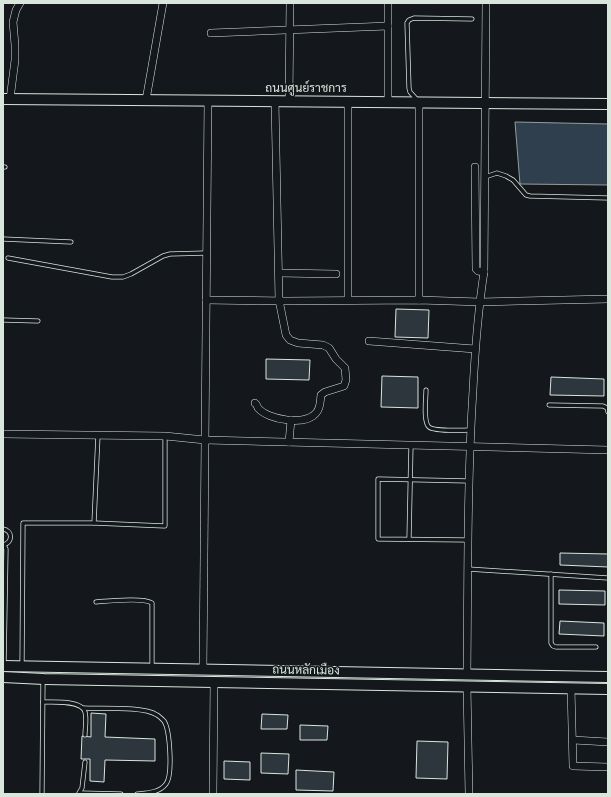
<svg xmlns="http://www.w3.org/2000/svg" width="611" height="797" font-family="Lato,Sarabun,sans-serif">
  <style>
    .water { fill: #2f3f4d; stroke: #939e99 }
    .building { fill: #2c363c; stroke: #d8e6dc }
    .lines { fill: none; stroke-linecap: round; stroke-linejoin: round }
    .lane-casing { stroke: #d8e6dc; stroke-width: 5 }
    .street-casing { stroke: #d8e6dc; stroke-width: 8 }
    .secondary-casing { stroke: #d8e6dc; stroke-width: 12 }
    .lane { stroke: #14181c; stroke-width: 3.5 }
    .street { stroke: #14181c; stroke-width: 7 }
    .secondary { stroke: #14181c; stroke-width: 10 }
    .labels { text-anchor: middle; stroke-width: 3; stroke-linejoin: round; paint-order: stroke }
    .street-label { font-size: 12px; fill: #d8e6dc; stroke: #14181c }
  </style>
  <rect width="100%" height="100%" fill="#14181c"/>
  <polygon class="water" points="515,122 608,124 608,185 520,184"/>
  <g class="building">
    <polygon points="396,309 429,310 428,338 395,337"/>
    <polygon points="266,359 310,360 309,380 266,379"/>
    <polygon points="382,376 418,377 418,408 381,407"/>
    <polygon points="551,377 604,379 604,396 550,395"/>
    <polygon points="560,553 608,554 608,567 560,565"/>
    <polygon points="559,590 605,591 605,605 559,604"/>
    <polygon points="560,621 604,623 604,636 559,634"/>
    <polygon points="91,713 106,714 105,737 155,739 155,761 105,760 104,782 90,781 90,759 81,759 82,736 91,737"/>
    <polygon points="262,714 288,715 287,729 261,729"/>
    <polygon points="300,725 328,726 327,740 300,740"/>
    <polygon points="417,741 448,742 447,779 416,778"/>
    <polygon points="261,753 289,754 288,774 261,773"/>
    <polygon points="224,761 250,762 250,780 224,779"/>
    <polygon points="296,770 334,772 333,791 296,790"/>
  </g>
  <g class="lines">
    <g class="lane-casing">
      <g id="lane">
        <polyline points="418,101 410,92 409,88 407,23 409,20 414,18 472,19"/>
        <polyline points="3,167 5,167"/>
        <polyline points="485,177 497,173 506,176 513,180 526,195 530,196 608,198"/>
        <polyline points="3,239 71,242"/>
        <polyline points="8,258 112,277 123,277 131,274 163,256 170,254 206,253"/>
        <polyline points="3,320 38,321"/>
        <path d="M426,390C426,398 423,422 429,427C435,432 462,430 470,430"/>
        <polyline points="549,405 603,406 607,408 608,412"/>
        <polyline points="94,523 98,435"/>
        <path d="M3,529C13,531 13,542 3,545"/>
        <polyline points="409,539 411,445"/>
        <polyline points="468,540 378,539 378,479 469,481"/>
        <polyline points="4,545 6,549 4,665"/>
        <polyline points="468,569 608,578"/>
        <polyline points="551,574 551,643 553,646 556,647 596,647"/>
        <path d="M96,602C108,601 143,597 152,603V668"/>
        <polyline points="22,666 23,523 94,523 165,526 165,436"/>
        <path d="M43,702C53,702 82,700 85,712C87,719 85,728 85,735"/>
        <path d="M83,708C101,709 143,706 157,715C159,716 162,719 164,721C170,730 173,775 166,784C159,793 147,793 137,794"/>
        <polyline points="79,793 82,788 85,762"/>
        <polyline points="80,793 121,794"/>
        <polyline points="42,794 43,679"/>
      </g>
    </g>
    <g class="street-casing">
      <g id="street">
        <polyline points="388,3 388,102"/>
        <polyline points="211,33 388,26"/>
        <polyline points="10,99 15,60 15,45 13,22 16,10 20,3"/>
        <polyline points="146,100 163,3"/>
        <polyline points="289,101 290,3"/>
        <polyline points="419,102 419,300"/>
        <polyline points="475,167 476,269 478,271 484,272"/>
        <polyline points="279,273 336,274"/>
        <polyline points="206,300 286,301 419,300 480,302 608,299"/>
        <polyline points="348,300 348,102"/>
        <polyline points="369,341 475,349"/>
        <path d="M255,403C256,403 258,408 258,408C268,420 306,426 316,413C321,408 320,401 321,395L325,392L344,386L346,380L345,368L336,359L329,348L323,345L298,343L290,340L286,335L279,300L275,101"/>
        <polyline points="3,434 165,436 205,440 608,450"/>
        <polyline points="289,442 291,420"/>
        <polyline points="203,670 208,100"/>
        <path d="M467,674C468,579 467,484 473,390C475,351 478,311 484,272L486,3"/>
        <polyline points="467,686 469,794"/>
        <polyline points="571,688 573,766 608,767"/>
        <polyline points="573,740 608,742"/>
        <polyline points="213,794 214,682"/>
      </g>
    </g>
    <g class="secondary-casing">
      <g id="secondary">
        <polyline points="3,99 608,104"/>
        <polyline points="3,666 608,677"/>
        <polyline points="3,677 44,679 608,689"/>
      </g>
    </g>
    <use href="#lane" class="lane"/>
    <use href="#street" class="street"/>
    <use href="#secondary" class="secondary"/>
  </g>
  <g class="labels">
    <g class="street-label">
      <text x="306" y="92">ถนนศูนย์ราชการ</text>
      <text transform="translate(306 670) rotate(1)" y="4">ถนนหลักเมือง</text>
    </g>
  </g>
  <rect width="611" height="797" fill="none" stroke="#d8e6dc" stroke-width="8"/>
</svg>
